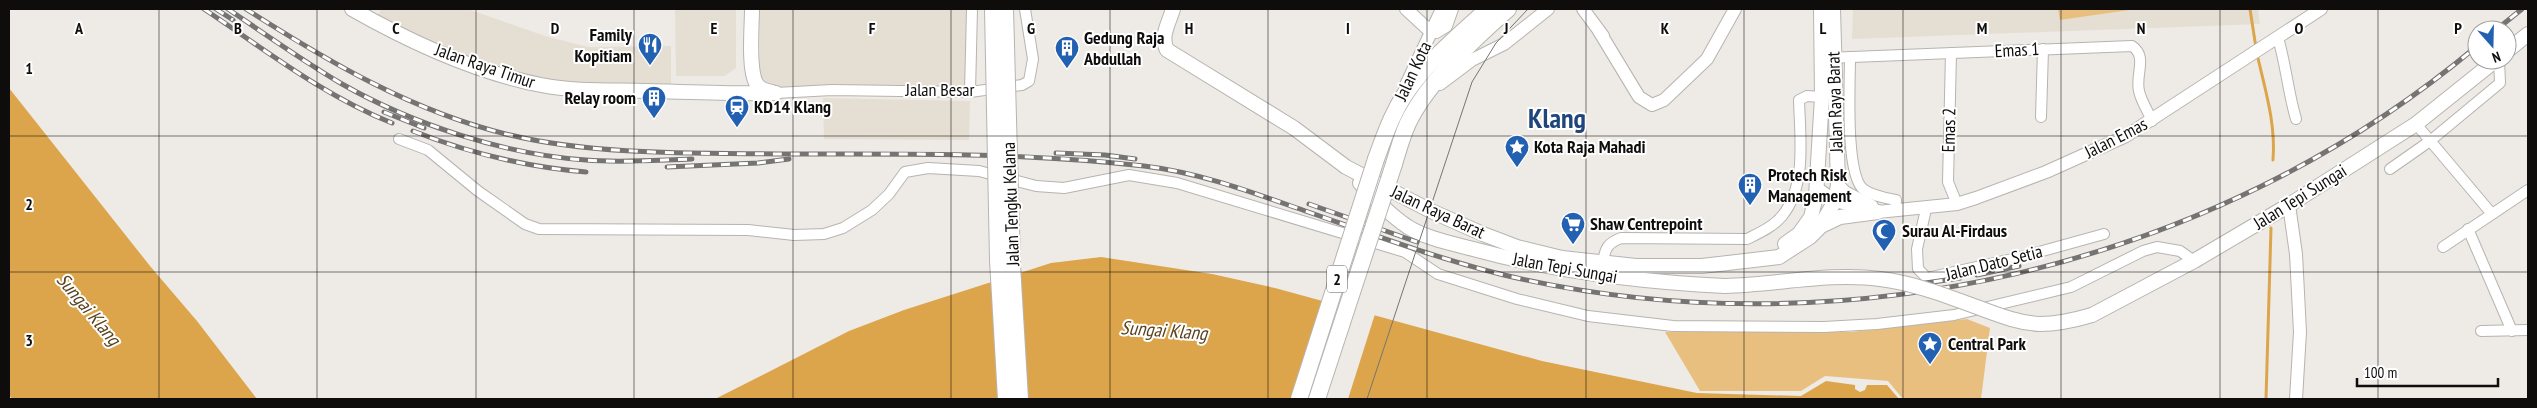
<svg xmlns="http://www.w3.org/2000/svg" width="2537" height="408" font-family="'PT Sans Narrow',sans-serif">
<rect width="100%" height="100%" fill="#eeebe7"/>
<g fill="#e5ded3">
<polygon points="381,9 468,9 545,36 588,47 671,46 671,86 564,83 505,71 391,25 377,17"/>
<polygon points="675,9 736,9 736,68 725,76 676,76"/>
<polygon points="759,9 974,9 976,87 764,87 760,82"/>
<polygon points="1853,9 2258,9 2260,24 1852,39"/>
<polygon points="823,98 970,101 969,140 824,139"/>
</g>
<g fill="#e9bf7f">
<polygon points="2058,9 2136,9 2060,20"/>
<polygon points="1967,319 1990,328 1981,399 1903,399 1888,381 1825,376 1801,391 1700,391 1665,332 1851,332"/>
</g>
<g fill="#dda54b">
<polygon points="9,88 150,266 197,321 257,399 12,399 9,395"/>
<polygon points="1101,257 1212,274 1275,288 1542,361 1697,393 1801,396 1826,381 1855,385 1855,389 1860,392 1865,390 1867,385 1887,385 1899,399 715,399 849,331 904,310 1051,263"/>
</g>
<polygon fill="#eeebe7" points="1323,299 1375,314 1348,399 1292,399"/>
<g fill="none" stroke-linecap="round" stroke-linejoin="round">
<g stroke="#dda54b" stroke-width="3">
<polyline points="2250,9 2256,48"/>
<path d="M2257 54C2265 89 2276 124 2273 160"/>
<polyline points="2266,399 2271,228"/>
</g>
<defs>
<g id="minor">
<path d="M2278 38C2286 65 2288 92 2296 119"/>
<polyline points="1951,53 1948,182 1957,204"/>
<path d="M1850 57C1850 83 1845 173 1863 189 1872 196 1885 198 1896 200L1895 211"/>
<path d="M1827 58 2132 46C2148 57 2135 74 2139 91 2141 101 2148 111 2152 121"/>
<polyline points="970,92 972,9"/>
<polyline points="776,93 832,90 970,92 1022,85 1029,81 1033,59 1025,9"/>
<polyline points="2041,117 2043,49"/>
<polyline points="2416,124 2492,214"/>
<polyline points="399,139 428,150 478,191 525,224 539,229 748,230 794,235 824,234 843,228 872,210 889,194 905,172 928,168 979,171 1036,186 1064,188 1129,175 1177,183 1405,252 1438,274 1517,299 1588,316 1673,326 1824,327 1877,324 1954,315 2071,287 2143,251 2157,247 2180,251 2194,261"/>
<polyline points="2390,169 2430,141 2500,83 2499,60"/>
<polyline points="1926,209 1917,249 1918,269 1927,278 2017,258 2104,234"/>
<polyline points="2468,229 2512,331"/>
<polyline points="2443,247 2528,190"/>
<path d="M1603 262C1605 248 1608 243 1621 238L1747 239C1759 233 1773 227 1782 216 1807 186 1800 137 1799 100L1807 96 1822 97"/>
<polyline points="2481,331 2528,330"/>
</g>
<g id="tertiary">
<polyline points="1406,9 1431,32 1436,32 1446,26 1452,9"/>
<polyline points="1583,9 1603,36"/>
<polyline points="1599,31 1639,97 1652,105 1664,100 1707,59 1735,9"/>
<polyline points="1440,84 1472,60 1504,44 1548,9"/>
<polyline points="1406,85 1442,9"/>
<polyline points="1838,185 1845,192 1872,206"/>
<polyline points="1817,188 1835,201 1878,212 1957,204 1976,198 2046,172 2126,136 2321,9"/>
<polyline points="2289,205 2296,254 2300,332 2296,399"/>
</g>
<g id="secondary">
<path d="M352 9C410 42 474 72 541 85 576 92 612 90 647 91 690 92 733 94 776 93"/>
<path d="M752 9C752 27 748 68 756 83 759 89 766 91 772 92"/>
<path d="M1173 9C1169 23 1160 36 1167 50L1294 128 1346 167 1431 211 1483 234 1517 247 1562 258 1636 266H1702L1779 257 1810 237 1819 228 1835 201 1838 185 1833 9"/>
<polyline points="2507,51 2528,34"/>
<path d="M1360 183C1375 199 1390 215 1408 227 1427 239 1455 244 1477 250 1558 272 1641 282 1725 286"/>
<polyline points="1819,227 1840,217 1878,212"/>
<polyline points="1785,244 1799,234 1811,217 1816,196 1822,97 1821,9"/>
<polyline points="2092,315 2194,261 2289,205 2416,124 2496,60"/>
</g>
<g id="trunk">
<path d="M1376 159C1382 143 1387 127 1395 112 1413 73 1457 37 1488 9"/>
<path d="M1394 164C1399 148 1403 131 1411 117 1432 78 1475 38 1508 9"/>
</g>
</defs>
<use href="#minor" stroke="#b7b4b0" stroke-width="12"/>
<use href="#tertiary" stroke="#b7b4b0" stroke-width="14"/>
<use href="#secondary" stroke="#b7b4b0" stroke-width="16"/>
<use href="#trunk" stroke="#b7b4b0" stroke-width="18"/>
<use href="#minor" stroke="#fff" stroke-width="10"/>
<use href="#tertiary" stroke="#fff" stroke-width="12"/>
<use href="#secondary" stroke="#fff" stroke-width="14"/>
<use href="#trunk" stroke="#fff" stroke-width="16"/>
<polyline stroke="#767472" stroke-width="1" points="1367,399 1472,82 1496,43 1528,9"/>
<defs>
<g id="rail">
<path d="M204 9C264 49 324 96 392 123"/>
<polyline points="216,9 233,20"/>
<path d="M228 9C265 34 303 61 342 84 412 124 506 155 586 160 621 163 657 160 692 159"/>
<path d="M246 9C329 62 413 112 510 135 593 155 694 153 779 154 900 154 1023 152 1144 166 1195 172 1243 189 1291 206 1361 230 1431 257 1504 275 1839 354 2213 268 2477 46"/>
<polyline points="2496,30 2522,9"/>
<polyline points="384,112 424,128"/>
<path d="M413 131C469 153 525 167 586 172"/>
<polyline points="1056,153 1105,155 1135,159"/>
<polyline points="667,167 758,163 789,159"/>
<polyline points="1309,204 1417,242"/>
<polyline points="1977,275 2019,266"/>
<polyline points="1898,287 1960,278"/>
</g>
</defs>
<use href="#rail" stroke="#767472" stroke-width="5"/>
<use href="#rail" stroke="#fff" stroke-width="3" stroke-dasharray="9" stroke-linecap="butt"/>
<defs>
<path id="secondary-bridge" d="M1725 286C1776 285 1829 272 1880 279 1913 283 1944 295 1974 306 1996 314 2017 323 2040 324 2058 324 2075 320 2092 315"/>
<g id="trunk-bridge">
<polyline points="993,9 998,260 1006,399"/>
<polyline points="1005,9 1012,265 1020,399"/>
<polyline points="1299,399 1376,159"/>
<polyline points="1317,399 1394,164"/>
</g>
</defs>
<use href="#secondary-bridge" stroke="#b7b4b0" stroke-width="16" stroke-linecap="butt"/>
<use href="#trunk-bridge" stroke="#b7b4b0" stroke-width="18" stroke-linecap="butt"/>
<use href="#secondary-bridge" stroke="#fff" stroke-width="14"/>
<use href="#trunk-bridge" stroke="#fff" stroke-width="16"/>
</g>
<path fill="none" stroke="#0e0d0c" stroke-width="1" stroke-opacity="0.55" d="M159 9V399M317 9V399M476 9V399M634 9V399M793 9V399M951 9V399M1110 9V399M1268 9V399M1427 9V399M1586 9V399M1744 9V399M1903 9V399M2061 9V399M2220 9V399M2378 9V399M9 136H2528M9 272H2528"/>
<defs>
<symbol id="restaurant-pin" viewBox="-11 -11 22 30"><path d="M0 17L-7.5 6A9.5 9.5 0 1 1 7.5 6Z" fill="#2260b1" stroke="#fff"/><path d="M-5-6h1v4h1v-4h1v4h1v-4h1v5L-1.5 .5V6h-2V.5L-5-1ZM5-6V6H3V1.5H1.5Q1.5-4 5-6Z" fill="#fff"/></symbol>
<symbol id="building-pin" viewBox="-11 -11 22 30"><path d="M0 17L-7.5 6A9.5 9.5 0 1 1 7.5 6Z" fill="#2260b1" stroke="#fff"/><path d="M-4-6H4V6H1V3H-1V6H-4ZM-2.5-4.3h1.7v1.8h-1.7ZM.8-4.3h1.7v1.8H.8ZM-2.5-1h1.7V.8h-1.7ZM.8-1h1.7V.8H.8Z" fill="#fff"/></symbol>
<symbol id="station-pin" viewBox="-11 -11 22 30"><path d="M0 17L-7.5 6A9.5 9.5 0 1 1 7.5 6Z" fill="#2260b1" stroke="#fff"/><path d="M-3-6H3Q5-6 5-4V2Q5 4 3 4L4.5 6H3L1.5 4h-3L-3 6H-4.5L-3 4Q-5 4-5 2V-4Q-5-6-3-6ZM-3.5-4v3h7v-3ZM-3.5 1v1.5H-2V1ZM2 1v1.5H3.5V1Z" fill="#fff"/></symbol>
<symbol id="sight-pin" viewBox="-11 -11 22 30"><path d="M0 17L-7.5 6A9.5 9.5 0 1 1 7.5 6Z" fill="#2260b1" stroke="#fff"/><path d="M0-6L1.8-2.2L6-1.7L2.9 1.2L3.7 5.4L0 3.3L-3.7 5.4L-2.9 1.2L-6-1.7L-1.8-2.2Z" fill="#fff"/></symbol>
<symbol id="supermarket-pin" viewBox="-11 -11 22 30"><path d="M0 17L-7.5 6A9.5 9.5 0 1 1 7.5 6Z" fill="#2260b1" stroke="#fff"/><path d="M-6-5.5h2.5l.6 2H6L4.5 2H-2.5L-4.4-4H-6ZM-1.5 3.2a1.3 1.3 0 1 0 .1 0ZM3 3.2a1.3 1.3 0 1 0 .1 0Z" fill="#fff"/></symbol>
<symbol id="mosque-pin" viewBox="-11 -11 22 30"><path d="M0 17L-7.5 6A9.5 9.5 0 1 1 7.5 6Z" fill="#2260b1" stroke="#fff"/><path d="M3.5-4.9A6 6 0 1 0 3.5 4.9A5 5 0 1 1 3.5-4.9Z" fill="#fff"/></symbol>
</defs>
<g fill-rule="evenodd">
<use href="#restaurant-pin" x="636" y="31" width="28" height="38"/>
<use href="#building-pin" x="1053" y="34" width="28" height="38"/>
<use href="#building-pin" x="640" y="84" width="28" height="38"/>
<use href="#station-pin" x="723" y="93" width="28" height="38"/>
<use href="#sight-pin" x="1503" y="133" width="28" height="38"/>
<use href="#building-pin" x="1736" y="171" width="28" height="38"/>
<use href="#supermarket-pin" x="1559" y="210" width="28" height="38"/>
<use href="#mosque-pin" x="1870" y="217" width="28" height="38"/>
<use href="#sight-pin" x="1916" y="330" width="28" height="38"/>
</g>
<g text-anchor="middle" stroke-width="4" stroke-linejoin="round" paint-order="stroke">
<rect fill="#fff" stroke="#565655" stroke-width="1" x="1327" y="265.5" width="20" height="27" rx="4"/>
<g font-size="16" font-weight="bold" fill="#0e0d0c">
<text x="1337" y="285">2</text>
</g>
<g font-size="18" font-weight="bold" fill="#0e0d0c" stroke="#fff" text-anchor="start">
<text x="632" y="41" text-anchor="end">Family<tspan x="632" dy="21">Kopitiam</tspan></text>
<text x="1084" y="44">Gedung Raja<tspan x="1084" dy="21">Abdullah</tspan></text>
<text x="636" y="104" text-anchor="end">Relay room</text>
<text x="754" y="113">KD14 Klang</text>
<text x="1534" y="153">Kota Raja Mahadi</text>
<text x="1768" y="181">Protech Risk<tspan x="1768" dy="21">Management</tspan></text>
<text x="1590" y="230">Shaw Centrepoint</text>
<text x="1902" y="237">Surau Al-Firdaus</text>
<text x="1948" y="350">Central Park</text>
</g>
<g font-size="18" fill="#0e0d0c" stroke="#fff">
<text transform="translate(2017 50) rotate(-3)" y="6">Emas 1</text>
<text transform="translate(485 66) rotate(19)" y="6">Jalan Raya Timur</text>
<text transform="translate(1413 71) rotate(-65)" y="6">Jalan Kota</text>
<text x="940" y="96">Jalan Besar</text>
<text transform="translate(1835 102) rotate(-92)" y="6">Jalan Raya Barat</text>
<text transform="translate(1949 130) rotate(-89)" y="6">Emas 2</text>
<text transform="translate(2116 138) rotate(-27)" y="6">Jalan Emas</text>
<text transform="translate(2300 197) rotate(-32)" y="6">Jalan Tepi Sungai</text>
<text transform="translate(1011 204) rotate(-92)" y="6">Jalan Tengku Kelana</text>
<text transform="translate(1438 212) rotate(25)" y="6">Jalan Raya Barat</text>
<text transform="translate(1994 263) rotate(-14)" y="6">Jalan Dato Setia</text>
<text transform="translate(1565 268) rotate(10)" y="6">Jalan Tepi Sungai</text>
</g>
<g font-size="19" font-style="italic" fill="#59421d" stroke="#fff">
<text transform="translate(89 309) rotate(50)" y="7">Sungai Klang</text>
<text transform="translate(1164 330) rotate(4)" y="7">Sungai Klang</text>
</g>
<g font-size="28" font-weight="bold" fill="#1f467b" stroke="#fff">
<text x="1557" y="128">Klang</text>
</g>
</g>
<g font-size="16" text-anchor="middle" font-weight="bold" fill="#0e0d0c" stroke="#fff" stroke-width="4" stroke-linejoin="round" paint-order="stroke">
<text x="79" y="34">A</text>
<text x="238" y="34">B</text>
<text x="396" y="34">C</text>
<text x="555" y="34">D</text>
<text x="714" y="34">E</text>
<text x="872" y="34">F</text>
<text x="1031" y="34">G</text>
<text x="1189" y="34">H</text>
<text x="1348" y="34">I</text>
<text x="1506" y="34">J</text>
<text x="1665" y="34">K</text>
<text x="1823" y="34">L</text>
<text x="1982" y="34">M</text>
<text x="2141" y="34">N</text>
<text x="2299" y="34">O</text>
<text x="2458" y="34">P</text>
<text x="29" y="74">1</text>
<text x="29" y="210">2</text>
<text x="29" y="346">3</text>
</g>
<rect width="2537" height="408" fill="none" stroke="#0e0d0c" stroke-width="20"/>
<g transform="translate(2492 45) rotate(160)"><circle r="24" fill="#ffffff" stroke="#9f9e9e"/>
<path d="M0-4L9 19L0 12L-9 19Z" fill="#2260b1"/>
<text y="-8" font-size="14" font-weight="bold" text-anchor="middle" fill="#0e0d0c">N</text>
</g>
<path d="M2357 378v8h141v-8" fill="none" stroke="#0e0d0c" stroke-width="2.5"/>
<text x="2364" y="378" font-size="15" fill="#0e0d0c" stroke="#ffffff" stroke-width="4" paint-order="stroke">100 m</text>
</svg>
